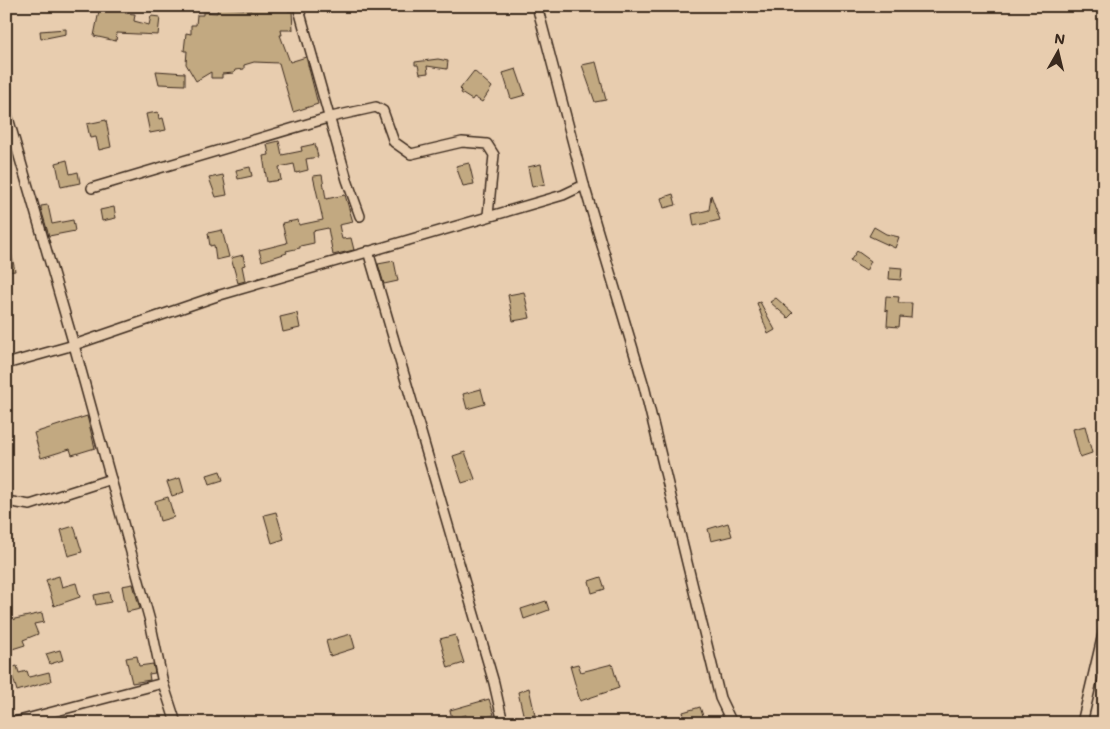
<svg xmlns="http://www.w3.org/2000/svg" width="1110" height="729" font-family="Mali,sans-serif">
<rect width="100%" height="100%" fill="#e8cdaf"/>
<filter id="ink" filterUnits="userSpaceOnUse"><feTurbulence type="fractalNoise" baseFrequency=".02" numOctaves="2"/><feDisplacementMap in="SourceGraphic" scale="10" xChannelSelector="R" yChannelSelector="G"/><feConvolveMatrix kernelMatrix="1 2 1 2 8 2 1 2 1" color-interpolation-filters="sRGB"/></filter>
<g filter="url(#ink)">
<g fill="#c2a981" stroke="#3b2a1e">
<polygon points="100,6 127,8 125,13 135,14 134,21 149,25 151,16 160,17 158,35 117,33 116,41 94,36"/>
<polygon points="251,6 288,7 288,11 292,11 293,30 281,30 282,35 280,35 290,62 306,57 318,104 293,112 279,63 254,62 244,65 244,69 235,70 234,73 222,74 222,78 211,78 211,72 196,81 186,64 187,51 184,51 186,33 191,34 191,25 196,25 197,15 203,15 203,12 217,13 218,7 251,10"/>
<polygon points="66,29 66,34 41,39 40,31"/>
<polygon points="438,59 448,61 447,69 427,66 428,73 420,74 418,65 415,65 415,62"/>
<polygon points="596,62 606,100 595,102 582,65"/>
<polygon points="516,69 525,95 511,99 503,73"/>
<polygon points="156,71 185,73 185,85 159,84"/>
<polygon points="474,71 492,87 482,102 474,97 472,100 461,93 462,91 460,89"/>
<polygon points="158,112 159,119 163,118 166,130 150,133 146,114"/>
<polygon points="106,120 111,147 99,150 96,137 90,138 87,124"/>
<polygon points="279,141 282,155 302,151 301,147 315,144 318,157 306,159 308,170 296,173 294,164 279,167 281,180 267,182 263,156 269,155 267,144"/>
<polygon points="67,160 70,174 78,172 80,183 61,187 56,163"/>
<polygon points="469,163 474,184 463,186 456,166"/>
<polygon points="541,164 545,184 532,187 528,167"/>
<polygon points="250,167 252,176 238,179 236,170"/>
<polygon points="223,175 227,195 216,197 209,178"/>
<polygon points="322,175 326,199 345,195 353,222 339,225 342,239 351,238 354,250 333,255 328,228 313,231 314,243 300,246 300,248 286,251 287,253 262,261 259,250 287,243 282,223 298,220 299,225 323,220 313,176"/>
<polygon points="673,194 676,205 664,208 661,198"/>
<polygon points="711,195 720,220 694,226 692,214 709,210"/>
<polygon points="48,205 52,224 73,220 75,231 49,236 41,209 41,206"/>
<polygon points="114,207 116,218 102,221 100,210"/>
<polygon points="874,227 886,234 899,237 895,248 869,236"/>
<polygon points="222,230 229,257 216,260 214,245 210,246 208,233"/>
<polygon points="6,247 10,247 15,271 6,272"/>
<polygon points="857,251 871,261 866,271 850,261"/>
<polygon points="243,255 245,265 242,266 245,281 238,283 231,258"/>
<polygon points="394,261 398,281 384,284 378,264"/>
<polygon points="890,267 902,268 901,280 889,279"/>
<polygon points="524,292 530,318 513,321 508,295"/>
<polygon points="886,296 899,297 898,303 912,303 911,318 900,317 899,327 887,326 888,311 885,310"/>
<polygon points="776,298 793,313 788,318 770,302"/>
<polygon points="760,302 775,330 768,334 757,303"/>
<polygon points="297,313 300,328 283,332 280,317"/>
<polygon points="481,389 485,404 467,409 463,394"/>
<polygon points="87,416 95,448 72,455 70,449 41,458 34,433"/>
<polygon points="1085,426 1092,453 1080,457 1073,429"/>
<polygon points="465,452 475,479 462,483 453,456"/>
<polygon points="220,471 223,480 210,484 207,475"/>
<polygon points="180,478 184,492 172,496 167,482"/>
<polygon points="168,497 174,517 160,521 155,501"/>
<polygon points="276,512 284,539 272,543 264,515"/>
<polygon points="728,523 732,536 711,541 708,529"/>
<polygon points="74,526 82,552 68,556 61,530"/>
<polygon points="59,576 62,587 76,583 80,597 54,606 46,580"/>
<polygon points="601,577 605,589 592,593 589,581"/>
<polygon points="133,584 140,609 127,612 122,586"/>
<polygon points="109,592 111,602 96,605 94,595"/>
<polygon points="546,601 549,610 524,619 521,609"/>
<polygon points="42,613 44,622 34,624 38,634 23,640 25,645 6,651 6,621"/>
<polygon points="351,634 355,648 330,656 326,641"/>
<polygon points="455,635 464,663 448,668 440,639"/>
<polygon points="60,650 63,660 50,664 46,654"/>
<polygon points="137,656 139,666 153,664 155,673 149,674 150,680 132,683 126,658"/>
<polygon points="578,664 581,672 612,664 619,688 580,701 570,666"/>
<polygon points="17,666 19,673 27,671 29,677 49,672 51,681 17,691 10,668"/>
<polygon points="529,688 535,715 524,718 518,692"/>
<polygon points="489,699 494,715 468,722 466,715 452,719 450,710"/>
<polygon points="700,707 704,719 686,723 683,712"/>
</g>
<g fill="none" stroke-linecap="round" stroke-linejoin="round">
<defs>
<g id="minor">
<polyline points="298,6 347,180 360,216"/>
<polyline points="537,6 584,185 644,386 720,698 732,723"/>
<polyline points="6,111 74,345 150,621 163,683 176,723"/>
<polyline points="92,188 331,117 376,107 383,111 394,142 411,154 462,142 487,144 494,155 488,215"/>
<polyline points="368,251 494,683 503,723"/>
<polyline points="6,364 74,345 220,295 563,195 584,185"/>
<polyline points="6,501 30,505 111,479"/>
<polyline points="11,723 163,683"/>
<polyline points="1082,723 1104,630"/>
</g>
</defs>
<use href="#minor" stroke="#3b2a1e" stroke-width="12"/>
<use href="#minor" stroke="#e8cdaf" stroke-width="9"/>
</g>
</g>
<rect width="1110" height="729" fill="none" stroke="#e8cdaf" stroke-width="25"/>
<rect x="12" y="12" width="1085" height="704" fill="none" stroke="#3b2a1e" stroke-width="2" filter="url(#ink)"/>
<g transform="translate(1058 52) rotate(8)" stroke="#e8cdaf" stroke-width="4" paint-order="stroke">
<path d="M0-4L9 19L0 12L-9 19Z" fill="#3b2a1e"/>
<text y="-8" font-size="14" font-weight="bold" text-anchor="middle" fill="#3b2a1e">N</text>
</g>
</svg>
